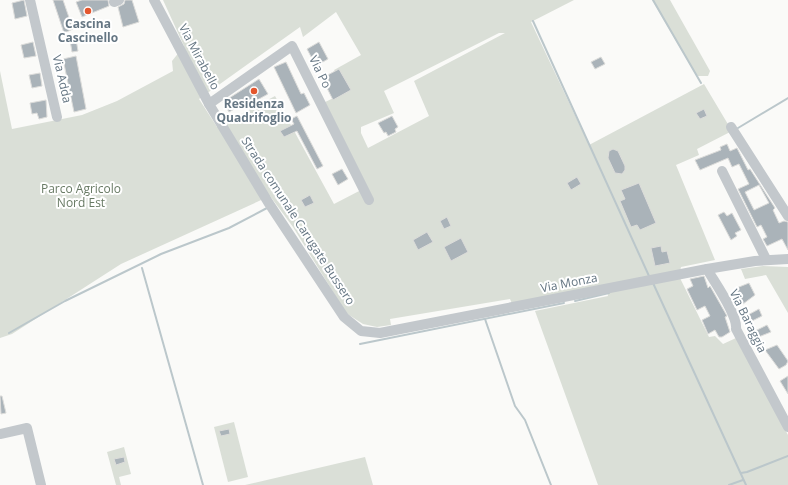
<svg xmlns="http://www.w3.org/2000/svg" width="788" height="485" font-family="'Open Sans',sans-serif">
<rect width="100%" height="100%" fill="#fafaf8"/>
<g fill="#dadfd7" fill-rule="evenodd">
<path d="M163 0H574L531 22 589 145 704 84 732 131 697 149 699 155 676 165 715 260 681 267 679 276 709 337 715 336 723 344 736 338 788 435V485H598L535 311 608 296 607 291 513 306 510 299 390 319 391 325 377 327 363 324 346 313 293 227 270 196 121 264 12 334 0 338V71L12 129 82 115 117 101 173 71 172 61 184 46ZM336 12 361 55 334 70 346 92 321 104 363 189 334 204 275 96 217 127 199 99 300 27 303 37ZM499 33H505L414 81 429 116 368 148 361 133V127L394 113 384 91Z"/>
<polygon points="652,0 670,0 710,71 708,76 698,76 693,70"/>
<polygon points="763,266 788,267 788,313 766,275 745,279 741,269"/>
<polygon points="234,422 248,477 228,482 214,427"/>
<polygon points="124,447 131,474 119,477 121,485 116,485 107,452"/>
<polygon points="365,457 373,485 245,485"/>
</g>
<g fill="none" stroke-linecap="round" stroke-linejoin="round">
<g stroke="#bbc7cb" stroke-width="2">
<polyline points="653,0 701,83"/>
<polyline points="533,21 649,276"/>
<polyline points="738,128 788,98"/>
<polyline points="142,268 203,485"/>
<polyline points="653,283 746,485"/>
<polyline points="575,301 609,293"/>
<polyline points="485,319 515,406 525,420 551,485"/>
<polyline points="9,333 65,301 161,254 229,228 267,208"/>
<polyline points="360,344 564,303"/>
<polyline points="741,473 747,472 788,456"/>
<polyline points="729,485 743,480"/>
</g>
</g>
<g fill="#aab3b9" stroke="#dcdcda" fill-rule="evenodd">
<polygon points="24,0 27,16 15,19 12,3"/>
<polygon points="53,0 63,0 73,29 64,33"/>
<polygon points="82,0 108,0 109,6 82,17 76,2"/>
<polygon points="125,0 132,0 139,22 123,27 118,7 124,4"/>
<polygon points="76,39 78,51 72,52 70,40"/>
<polygon points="33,42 36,56 24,58 21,45"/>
<polygon points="319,42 328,59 316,66 307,49"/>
<polygon points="76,56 86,109 74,112 63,59"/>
<polygon points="601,57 605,64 595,69 591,62"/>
<polygon points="286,62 301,94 304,93 310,105 296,113 274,67"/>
<polygon points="339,69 351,90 333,100 322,78"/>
<polygon points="40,73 42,86 32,88 29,75"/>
<polygon points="259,79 268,94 250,104 248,101 229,112 223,102"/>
<polygon points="46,100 47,117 39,119 37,113 32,114 30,103"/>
<polygon points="704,109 707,116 700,119 696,113"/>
<polygon points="297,116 323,166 317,169 297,131 284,137 280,131 294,124 291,119"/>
<polygon points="392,116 398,127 395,129 396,132 388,136 386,132 384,133 378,123"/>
<path d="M727 144 730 151 737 148 748 170 750 169 775 208 773 210 779 223 784 221 788 222V250L782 239 767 246 763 239 767 237 761 225 757 227 738 189 749 184 739 164 732 167 728 158 700 170 695 160 721 150 720 147ZM759 185 769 203 754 210 745 192Z"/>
<polygon points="613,149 618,151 625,166 625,170 622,174 615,173 608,158 609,151"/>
<polygon points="342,169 348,179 338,185 332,174"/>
<polygon points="577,177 581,184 571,190 567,183"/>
<polygon points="639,183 656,223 640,230 637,225 631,227 620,201 625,199 621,190"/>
<polygon points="310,195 314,203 305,207 301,200"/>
<polygon points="724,212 727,216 732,213 741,230 735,233 737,236 731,240 718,215"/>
<polygon points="447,217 451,226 444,229 440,221"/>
<polygon points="427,232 433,242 418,250 413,240"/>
<polygon points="461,238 468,252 451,261 444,247"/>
<polygon points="661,246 662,252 667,251 670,263 655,266 651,248"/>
<polygon points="704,276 708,288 710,286 727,316 725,317 730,332 722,337 719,337 715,330 708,334 702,320 710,316 705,306 697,310 687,289 693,286 690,279"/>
<polygon points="749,283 755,295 743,304 734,289"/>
<polygon points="759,309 762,316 750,322 746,316"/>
<polygon points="767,325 771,332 756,338 753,332"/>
<polygon points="777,345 788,361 786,365 779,369 765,350"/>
<polygon points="788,376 788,394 780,381"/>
<polygon points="0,396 2,396 6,413 1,414"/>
<polygon points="229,429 230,434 221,436 219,431"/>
<polygon points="124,457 125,462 116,465 114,459"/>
</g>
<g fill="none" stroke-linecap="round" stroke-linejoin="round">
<g stroke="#c3c8cc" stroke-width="10">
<polyline points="30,0 57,117"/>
<polyline points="154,0 209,104 268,202 344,317 361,331 380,333 707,269 755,261 788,259"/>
<polyline points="114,2 119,0"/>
<polyline points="209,104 292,46 369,200"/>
<polyline points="731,127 788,216"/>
<polyline points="722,171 766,259"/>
<path d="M707 269C715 283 738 315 736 329L788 427"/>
<polyline points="0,434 27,428 41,485"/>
</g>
</g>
<g fill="#e4572e" stroke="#fff" stroke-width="1.5">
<circle cx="88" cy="11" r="4"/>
<circle cx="254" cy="91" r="4"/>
</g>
<g text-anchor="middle" stroke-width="4" stroke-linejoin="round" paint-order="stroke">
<g font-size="12" font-weight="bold" fill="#657683" stroke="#fff">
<text x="88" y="28">Cascina<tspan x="88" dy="14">Cascinello</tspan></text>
<text x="254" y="108">Residenza<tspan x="254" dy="14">Quadrifoglio</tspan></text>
</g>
<g font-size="12" fill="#657683" stroke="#fff">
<text transform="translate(199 57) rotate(62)" y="4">Via Mirabello</text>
<text transform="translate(320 72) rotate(64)" y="4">Via Po</text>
<text transform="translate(62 79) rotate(77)" y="4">Via Adda</text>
<text transform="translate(298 221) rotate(57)" y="4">Strada comunale Carugate Bussero</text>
<text transform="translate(569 283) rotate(-11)" y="4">Via Monza</text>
<text transform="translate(748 321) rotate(64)" y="4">Via Baraggia</text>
</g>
<g font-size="12" fill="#687a64" stroke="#fff">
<text x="81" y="193">Parco Agricolo<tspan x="81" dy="14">Nord Est</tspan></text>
</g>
</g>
</svg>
